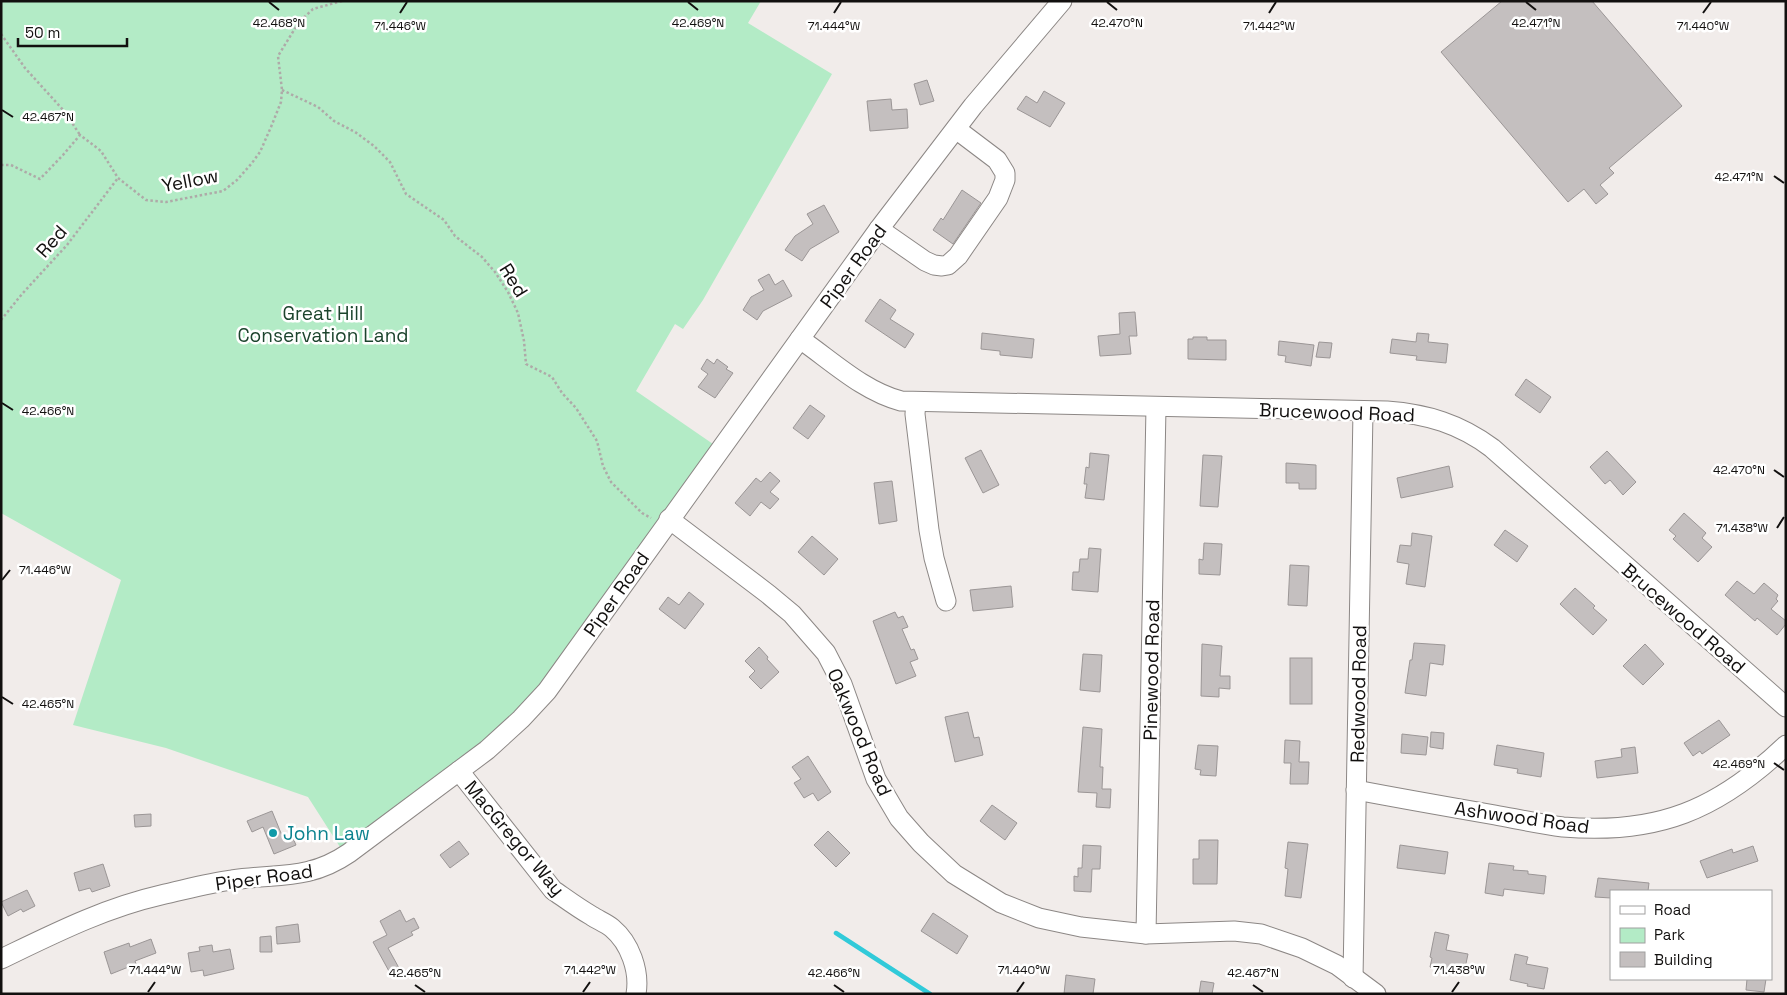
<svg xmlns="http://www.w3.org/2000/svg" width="1787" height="995" font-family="'Space Grotesk',sans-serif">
<rect width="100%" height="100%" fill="#f1ecea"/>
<polygon fill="#b3ebc6" points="1,1 761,1 748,23 832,74 703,300 683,329 675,324 636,391 713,444 530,699 484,745 340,847 308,797 166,748 73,725 121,580 1,513"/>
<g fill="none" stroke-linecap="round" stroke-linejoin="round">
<polyline stroke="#31cad9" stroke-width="4.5" points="836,933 930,994"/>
</g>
<g fill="#c4bfbf" stroke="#9b9696">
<polygon points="1502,1 1592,1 1682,106 1609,168 1614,173 1600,185 1608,194 1596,204 1584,189 1568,202 1441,52"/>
<polygon points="927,80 934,101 920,105 914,84"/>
<polygon points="1044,91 1065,103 1050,127 1017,109 1026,96 1037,103"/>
<polygon points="891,99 892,110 907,109 908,128 870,131 867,101"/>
<polygon points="962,190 981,203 953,244 933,230 941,218 943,220"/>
<polygon points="824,205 839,232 810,249 802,261 785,250 795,236 813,224 807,214"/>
<polygon points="769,274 775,285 783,280 792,296 763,311 757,320 743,310 751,297 764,290 758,280"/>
<polygon points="880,299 896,310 890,319 914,334 905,348 865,321"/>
<polygon points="1135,312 1137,336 1129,336 1131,354 1100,356 1098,336 1120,334 1119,313"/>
<polygon points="982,333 1034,339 1032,358 1000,355 1000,351 981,349"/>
<polygon points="1417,333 1429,334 1428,342 1448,344 1446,363 1416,360 1417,356 1390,353 1392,339 1416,342"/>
<polygon points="1193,337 1207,337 1207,340 1226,340 1226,360 1188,359 1188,339 1193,339"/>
<polygon points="1279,341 1314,345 1311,366 1285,362 1286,356 1278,355"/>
<polygon points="1319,342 1332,343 1330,358 1316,357"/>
<polygon points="707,359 714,364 717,359 728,367 726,369 733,373 715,398 698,387 708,374 701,369"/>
<polygon points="1526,379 1551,397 1540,413 1515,395"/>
<polygon points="810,405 825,416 808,439 793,428"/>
<polygon points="981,450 999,485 983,493 965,458"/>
<polygon points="1607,451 1636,482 1623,495 1610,480 1605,484 1590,467"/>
<polygon points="1090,453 1109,455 1104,500 1085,498 1087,484 1084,484 1086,467 1089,468"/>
<polygon points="1203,455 1222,456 1218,507 1200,506"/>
<polygon points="1286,463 1316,465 1316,489 1299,489 1299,483 1286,483"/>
<polygon points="1449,466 1453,487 1401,498 1397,478"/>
<polygon points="770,472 780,481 770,492 779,499 770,509 761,502 750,516 735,503 756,478 761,482"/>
<polygon points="892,481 897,521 879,524 874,483"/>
<polygon points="1684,513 1706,533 1702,538 1712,547 1698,562 1673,539 1676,536 1669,530"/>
<polygon points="1505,530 1528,546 1517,562 1494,545"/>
<polygon points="1412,533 1432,536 1425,587 1406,584 1409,564 1397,562 1400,545 1411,546"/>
<polygon points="812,536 838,559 824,575 798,552"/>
<polygon points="1204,543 1222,544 1220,575 1199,574 1199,559 1203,560"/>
<polygon points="1089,548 1101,549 1098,592 1072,590 1073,572 1079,572 1080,559 1088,559"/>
<polygon points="1290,565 1309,566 1307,606 1288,605"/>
<polygon points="1737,581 1754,594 1764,583 1778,595 1776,599 1778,601 1771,609 1786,621 1786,624 1777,635 1757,618 1755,621 1725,595"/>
<polygon points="1011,586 1013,607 973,611 970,590"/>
<polygon points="1575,588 1595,606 1593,608 1607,620 1593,635 1560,604"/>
<polygon points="689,592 704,604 685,629 659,609 668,597 679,605"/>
<polygon points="895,612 898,618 903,616 908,627 902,629 911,650 914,649 918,659 910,662 916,676 896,684 873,621"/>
<polygon points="1414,643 1445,645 1443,665 1430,663 1426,696 1405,693 1410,660 1412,660"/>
<polygon points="1202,644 1222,646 1220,676 1230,676 1230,689 1219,688 1219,697 1201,696"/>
<polygon points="1645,644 1664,664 1643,685 1623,666"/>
<polygon points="759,647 768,657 767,659 779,672 761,689 749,677 755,671 745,661"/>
<polygon points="1083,654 1102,655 1100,692 1080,690"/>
<rect x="1290" y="658" width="22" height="46"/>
<polygon points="968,712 974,738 979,737 983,755 955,762 945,717"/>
<polygon points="1719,720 1730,735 1702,754 1700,751 1693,756 1684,743"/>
<polygon points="1083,727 1102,729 1100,767 1103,767 1102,789 1111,789 1110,808 1096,807 1097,793 1078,792"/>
<polygon points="1431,732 1444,733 1443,749 1430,747"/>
<polygon points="1402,734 1428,737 1426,755 1401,753"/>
<polygon points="1285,740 1300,741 1299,762 1309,762 1308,784 1290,784 1291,763 1284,763"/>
<polygon points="1198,745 1218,746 1216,776 1200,775 1201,770 1195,769"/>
<polygon points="1497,745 1544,753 1541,777 1517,773 1518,769 1494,765"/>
<polygon points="1635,747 1638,773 1597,778 1595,761 1622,757 1621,749"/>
<polygon points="808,756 831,792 818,801 813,793 804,798 794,783 801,779 792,767"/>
<polygon points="992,805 1017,823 1005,840 980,821"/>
<polygon points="272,811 283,838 291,834 296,845 274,854 263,827 252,832 247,821"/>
<polygon points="151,814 151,826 135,827 134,815"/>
<polygon points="828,831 850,853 836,867 814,845"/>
<polygon points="1199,840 1218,840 1217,884 1193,884 1193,859 1199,859"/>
<polygon points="459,841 469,854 450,868 440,855"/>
<polygon points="1288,842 1308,844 1301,898 1285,896 1288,869 1285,868"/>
<polygon points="1083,845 1101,846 1100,869 1092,869 1091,892 1074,891 1074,876 1078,877 1078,868 1082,868"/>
<polygon points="1400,845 1448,852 1445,874 1397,868"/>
<polygon points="1753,846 1758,861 1707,878 1700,861 1732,849 1733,853"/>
<polygon points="1489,863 1514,866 1513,870 1528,871 1528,874 1546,876 1544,894 1504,889 1503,896 1485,893"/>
<polygon points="103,864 110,886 92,892 90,888 79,891 74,873"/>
<polygon points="1598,878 1649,883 1648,891 1611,891 1611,898 1595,897"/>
<polygon points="27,890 35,906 23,912 21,909 8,916 1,902"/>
<polygon points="400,910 406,922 414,918 419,928 411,932 413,935 388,948 399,968 390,973 373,942 387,935 380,921"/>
<polygon points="933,913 968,936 957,954 921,931"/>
<polygon points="298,924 300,942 277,944 276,927"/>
<polygon points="1435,932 1449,935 1446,950 1468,954 1464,973 1430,967 1432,958 1430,957"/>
<polygon points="271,936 272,952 260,952 260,937"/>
<polygon points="151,939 156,953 135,961 136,964 111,974 104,952 129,943 130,947"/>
<polygon points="212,945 213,952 230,949 234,969 204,976 203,970 191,972 188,953 200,951 199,947"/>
<polygon points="1515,954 1528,957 1526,964 1548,968 1544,989 1527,986 1528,984 1510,980"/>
<polygon points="1066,975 1095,979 1093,994 1064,994"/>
<polygon points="1747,979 1766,979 1764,992 1746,990"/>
<polygon points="1201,981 1214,983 1212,994 1199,994"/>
</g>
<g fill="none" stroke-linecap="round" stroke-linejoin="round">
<defs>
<g id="minor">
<polyline points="879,229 925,261 934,265 942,266 948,265 958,256 998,198 1005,180 1005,173 997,160 956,129"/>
<path d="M800 339C832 361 863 391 901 401L1387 411C1427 414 1460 424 1492 448L1786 707"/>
<polyline points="916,402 915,414 929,530 934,558 946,601"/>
<polyline points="669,519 768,594 792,614 826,653 842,684 876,779 899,818 921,843 954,874 1001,903 1039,918 1081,927 1146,934 1234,931 1261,934 1302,948 1337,965 1376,994"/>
<path d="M459 771 553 890C566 899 578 908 592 916 598 920 606 923 612 928 630 943 640 971 636 994"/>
<path d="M1356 790C1403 799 1449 807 1495 815 1517 819 1540 824 1563 827 1657 835 1718 810 1786 745"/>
<polyline points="1146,934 1156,407"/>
<path d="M1 959C53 934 104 908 161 895 184 890 208 883 232 880 277 873 308 881 349 853L487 750 521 719 547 691 879 229 973 106 1062 1"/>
<polyline points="1353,978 1363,411"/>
</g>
</defs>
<use href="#minor" stroke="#8c8785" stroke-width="21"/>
<g stroke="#aeaaa8" stroke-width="2.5" stroke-dasharray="2.5 2.5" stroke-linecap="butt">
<polyline points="1,34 25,68 65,112 80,135"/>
<polyline points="282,90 318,107 334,121 355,132 374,146 390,162 406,194 444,220 455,236 482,257 495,272 508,292 518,313 524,341 526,364 552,377 562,393 576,408 597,441 603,466 611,482 642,513 651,518"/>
<polyline points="1,165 11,165 40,179 63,155 80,135 101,151 118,178 146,200 166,202 223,191 237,180 252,163 260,152 271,127 281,102 282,90 278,56 299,22 313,9 342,1"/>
<polyline points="1,320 22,294 67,245 118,178"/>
</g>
<use href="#minor" stroke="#fff" stroke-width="19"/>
</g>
<path fill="none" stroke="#12100f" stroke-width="2" d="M269 2 279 10M688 2 698 10M1107 2 1117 10M1526 2 1536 10M400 13 407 2M834 13 841 2M1269 13 1276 2M1703 13 1711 2M2 110 13 117M1774 176 1784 183M2 403 13 410M1774 470 1784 477M1777 528 1784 517M2 580 10 570M2 697 13 704M1774 763 1784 770M415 985 425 992M834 985 844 992M1253 985 1263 992M148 992 155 982M583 992 590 982M1017 992 1024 982M1452 992 1459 982"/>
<circle fill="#0f9aa8" stroke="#fff" stroke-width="2" cx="273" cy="833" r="5"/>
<g text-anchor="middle" stroke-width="5" stroke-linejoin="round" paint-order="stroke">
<g font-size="19" fill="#12100f" stroke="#fff">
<text transform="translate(190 180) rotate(-11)" y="7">Yellow</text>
<text transform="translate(51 241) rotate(-49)" y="7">Red</text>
<text transform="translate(853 266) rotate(-54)" y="7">Piper Road</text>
<text transform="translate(514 280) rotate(58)" y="7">Red</text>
<text transform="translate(1337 412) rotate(2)" y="7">Brucewood Road</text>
<text transform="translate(616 594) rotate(-55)" y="7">Piper Road</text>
<text transform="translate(1684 618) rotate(41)" y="7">Brucewood Road</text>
<text transform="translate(1151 670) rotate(-89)" y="7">Pinewood Road</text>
<text transform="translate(1358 694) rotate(-89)" y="7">Redwood Road</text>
<text transform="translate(860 732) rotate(67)" y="7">Oakwood Road</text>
<text transform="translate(1522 817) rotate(8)" y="7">Ashwood Road</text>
<text transform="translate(515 838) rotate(50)" y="7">MacGregor Way</text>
<text transform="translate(264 877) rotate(-8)" y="7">Piper Road</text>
</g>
<g font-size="19" fill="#1c442d" stroke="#fff">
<text x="323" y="320">Great Hill<tspan x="323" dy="22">Conservation Land</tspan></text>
</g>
<g font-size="19" fill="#0d838f" stroke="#fff" text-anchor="start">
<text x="283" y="840">John Law</text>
</g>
</g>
<g font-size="12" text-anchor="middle" fill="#12100f" stroke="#fff" stroke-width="5" stroke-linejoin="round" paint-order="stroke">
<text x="1536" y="27">42.471°N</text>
<text x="279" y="27">42.468°N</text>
<text x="698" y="27">42.469°N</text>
<text x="1117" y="27">42.470°N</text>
<text x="400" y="30">71.446°W</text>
<text x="834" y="30">71.444°W</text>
<text x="1269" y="30">71.442°W</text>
<text x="1703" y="30">71.440°W</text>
<text x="48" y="121">42.467°N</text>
<text x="1739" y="181">42.471°N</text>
<text x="48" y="415">42.466°N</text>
<text x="1739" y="474">42.470°N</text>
<text x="1742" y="532">71.438°W</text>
<text x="45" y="574">71.446°W</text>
<text x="48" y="708">42.465°N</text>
<text x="1739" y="768">42.469°N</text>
<text x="155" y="974">71.444°W</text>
<text x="590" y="974">71.442°W</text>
<text x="1024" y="974">71.440°W</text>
<text x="1459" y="974">71.438°W</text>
<text x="415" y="977">42.465°N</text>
<text x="834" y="977">42.466°N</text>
<text x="1253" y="977">42.467°N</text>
</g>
<rect width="1787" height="995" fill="none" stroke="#12100f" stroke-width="5"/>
<rect x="1610" y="890" width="162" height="90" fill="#ffffff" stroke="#a09f9f"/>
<rect x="1620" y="906" width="25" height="8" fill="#ffffff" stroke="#a09f9f"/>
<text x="1654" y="915" font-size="15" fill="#12100f">Road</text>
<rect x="1620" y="928" width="25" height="15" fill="#b3ebc6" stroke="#a09f9f"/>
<text x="1654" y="940" font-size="15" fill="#12100f">Park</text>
<rect x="1620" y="952" width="25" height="15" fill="#c4bfbf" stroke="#a09f9f"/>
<text x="1654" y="965" font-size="15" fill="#12100f">Building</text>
<path d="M18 38v8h109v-8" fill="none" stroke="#12100f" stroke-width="2.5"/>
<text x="25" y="38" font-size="15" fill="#12100f" stroke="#ffffff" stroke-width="4" paint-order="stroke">50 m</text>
</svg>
